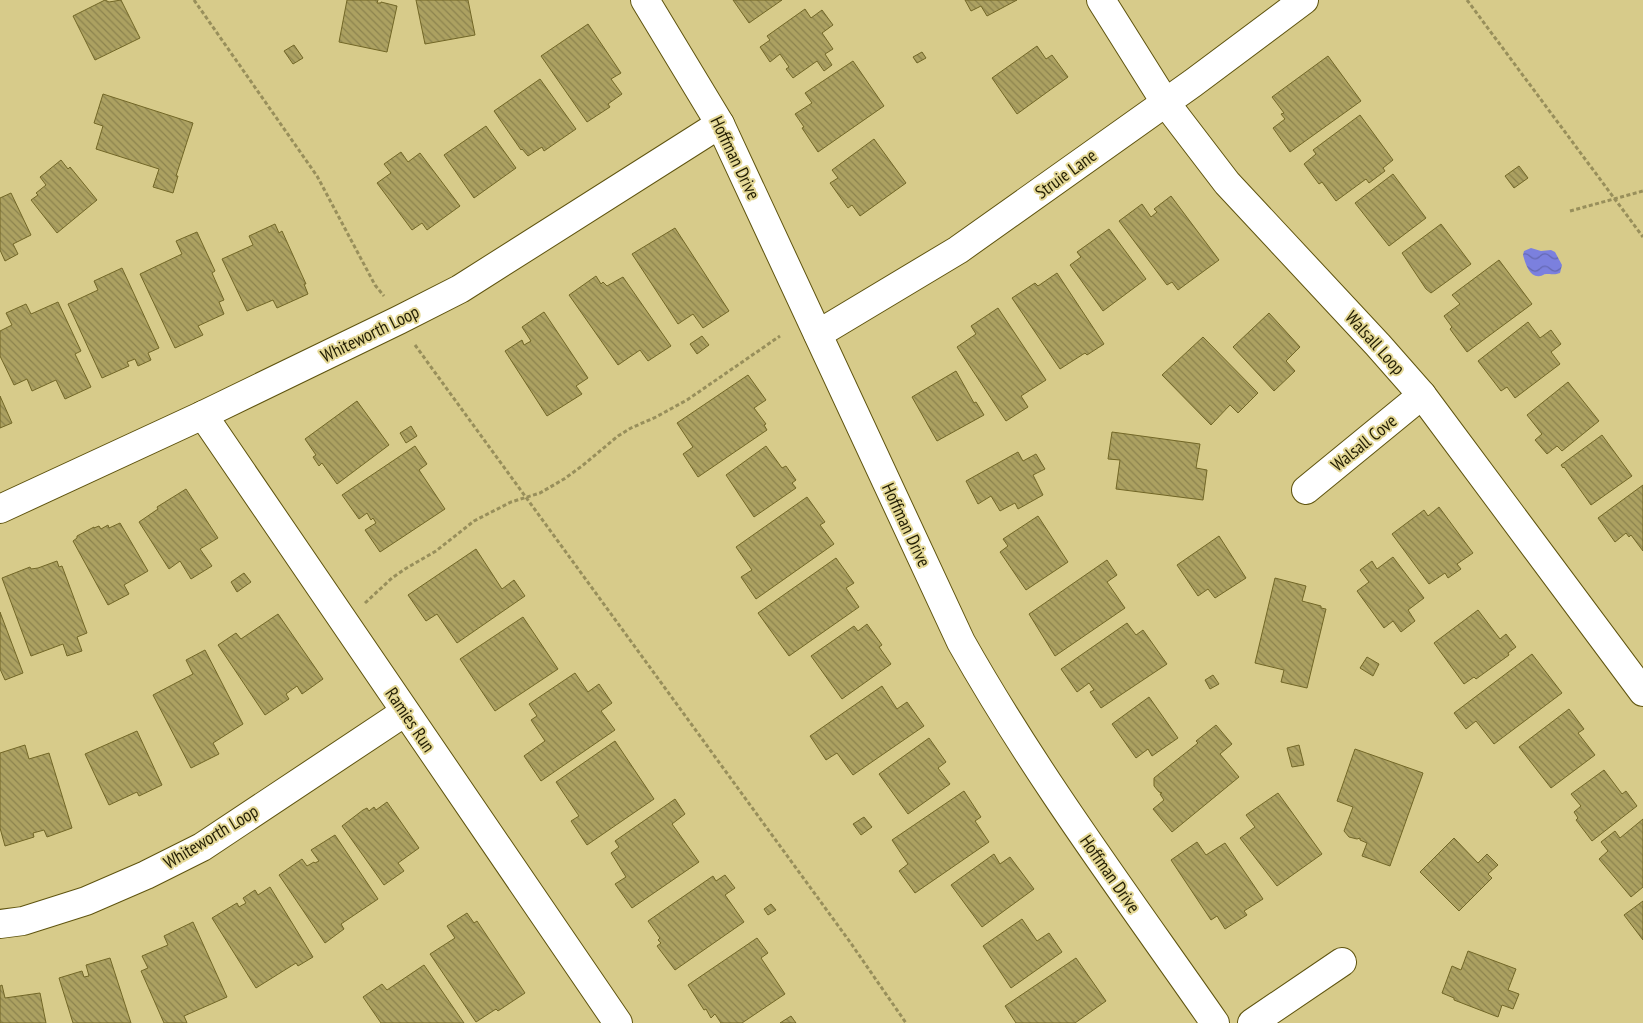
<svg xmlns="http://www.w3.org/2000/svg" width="1643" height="1023" font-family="'PT Sans Narrow',sans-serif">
<defs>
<pattern id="water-waves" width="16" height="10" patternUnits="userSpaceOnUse" patternTransform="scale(1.25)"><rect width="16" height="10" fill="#7b80de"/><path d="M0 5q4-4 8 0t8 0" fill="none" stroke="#6468b2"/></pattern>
<pattern id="building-back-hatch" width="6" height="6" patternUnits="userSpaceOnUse" patternTransform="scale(1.25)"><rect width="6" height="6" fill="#aca161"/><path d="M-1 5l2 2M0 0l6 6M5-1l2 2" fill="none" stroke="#8c834e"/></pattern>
</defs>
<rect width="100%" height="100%" fill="#d7cb8a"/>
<path fill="url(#water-waves)" d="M1531 248 1541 251 1551 250 1555 252 1562 265 1560 273C1555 275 1553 274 1548 274 1542 274 1545 275 1540 276 1529 278 1525 262 1523 255L1524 251Z"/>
<g fill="url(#building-back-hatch)" stroke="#726727">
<polygon points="105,0 109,2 121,0 140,38 95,60 73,16"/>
<polygon points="347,0 378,0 377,3 381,3 381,2 397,6 387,52 339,42"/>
<polygon points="416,0 468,0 475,35 425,44"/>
<polygon points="733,0 782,0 749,23"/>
<polygon points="965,0 1017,0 987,16 981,6 971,11"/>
<polygon points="805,9 811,18 822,10 833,25 822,33 833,49 825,54 832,65 824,71 817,61 793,78 786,69 789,67 780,54 770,62 760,47 770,40 767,36"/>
<polygon points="588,24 621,73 611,79 622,94 608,104 610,107 587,122 541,56"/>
<polygon points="294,45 303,58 293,64 284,51"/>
<polygon points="1037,46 1046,59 1052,55 1068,77 1017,114 992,78"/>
<polygon points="922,52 926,58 917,63 913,57"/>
<polygon points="1328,56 1361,101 1290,152 1273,128 1285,119 1281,114 1284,113 1272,97"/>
<polygon points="853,61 884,106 818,152 802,128 804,127 795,114 812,103 805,93"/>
<polygon points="540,79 576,129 544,151 542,147 528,156 522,149 521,150 494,111"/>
<polygon points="103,94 193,123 176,176 178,176 173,193 153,187 159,169 96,149 103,126 94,123"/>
<polygon points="1360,115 1393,160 1383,168 1385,171 1369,183 1366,179 1336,201 1322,182 1319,184 1304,164 1316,154 1313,150"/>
<polygon points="486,126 516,168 474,198 444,155"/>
<polygon points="874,139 906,183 860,216 852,205 848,208 830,183 838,178 832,170"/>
<polygon points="401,152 408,162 420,153 460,206 427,230 422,223 412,230 377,183 391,173 384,164"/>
<polygon points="61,160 68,169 70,167 97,200 57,233 31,200 38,195 36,193 46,185 40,177"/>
<polygon points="1519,166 1528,178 1514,188 1505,176"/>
<polygon points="1393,174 1426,218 1389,246 1355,203"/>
<polygon points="11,193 31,235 13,244 18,254 5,261 0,250 0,198"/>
<polygon points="1171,196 1219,260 1178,290 1172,282 1167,285 1119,221 1142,204 1151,217 1157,212 1154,209"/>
<polygon points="275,224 279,233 282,231 306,284 304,284 308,294 277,308 273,300 247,311 222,259 253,245 249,236"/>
<polygon points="1441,224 1471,264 1431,293 1426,289 1402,253"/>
<polygon points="675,228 729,311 703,328 693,314 678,324 632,254"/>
<polygon points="1109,229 1146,279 1103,311 1070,265 1081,257 1077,252"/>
<polygon points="197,232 215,271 212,273 224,300 219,302 224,314 198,326 203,335 175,348 140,274 182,254 176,241"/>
<polygon points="1499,260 1532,304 1467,352 1450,329 1452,327 1444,316 1460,304 1452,295"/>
<polygon points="122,268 159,348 148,353 151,360 138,366 135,359 127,362 129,366 102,378 68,304 98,290 94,281"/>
<polygon points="1057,273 1104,344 1087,355 1085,353 1060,369 1012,298 1035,283 1038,286"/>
<polygon points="596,276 601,284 603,282 607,286 623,277 671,346 648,361 640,350 618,365 569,295"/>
<polygon points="58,302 81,351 75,354 91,387 65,399 56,380 32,391 27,379 14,385 0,356 0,331 12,325 6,313 26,304 31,314"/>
<polygon points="998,308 1046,380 1021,396 1028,407 1006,421 957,347 976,334 971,326"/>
<polygon points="544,312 588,378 576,386 582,394 547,416 505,351 522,340 524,345 531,341 522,327"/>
<polygon points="1269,313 1300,347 1286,361 1295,371 1274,391 1233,347"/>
<polygon points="1528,322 1540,338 1551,330 1561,344 1551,352 1560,364 1515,398 1507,387 1501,391 1478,361"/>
<polygon points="702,336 709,345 697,354 690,344"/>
<polygon points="1203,337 1258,393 1238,413 1230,405 1211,425 1162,375"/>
<polygon points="956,371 974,403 976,402 984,415 937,441 912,397"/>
<polygon points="748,375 766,400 754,408 766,424 764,425 767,430 698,477 683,454 693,447 677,423"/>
<polygon points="1568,382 1599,421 1562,451 1557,446 1547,454 1535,440 1542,434 1527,415"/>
<polygon points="0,396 12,423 0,428"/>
<polygon points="357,401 389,445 337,484 322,463 319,466 313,457 316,455 305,439"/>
<polygon points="411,426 417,436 406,443 400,433"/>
<polygon points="1112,432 1200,444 1196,468 1207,470 1203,500 1116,489 1120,460 1108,459"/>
<polygon points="1602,435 1632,476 1591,505 1564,467 1563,468 1561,465"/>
<polygon points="415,446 427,464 419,470 445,509 380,552 365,530 376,523 373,518 371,520 367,513 359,519 342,495"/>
<polygon points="766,446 782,468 786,466 796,480 792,483 796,488 754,517 726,475"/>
<polygon points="1018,452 1023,461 1036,454 1045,469 1033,475 1043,495 1018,509 1015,503 1000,511 991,496 978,504 966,481"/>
<polygon points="1643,485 1643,551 1631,535 1629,537 1626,533 1615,542 1598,518"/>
<polygon points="186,489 218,538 200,549 212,566 191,579 180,561 169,569 139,522 158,509 157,507"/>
<polygon points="807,497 825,522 820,525 834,544 756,599 741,577 752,570 736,547"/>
<polygon points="1439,507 1473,553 1457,564 1461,569 1448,578 1445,573 1429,584 1392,534 1424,510 1428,516"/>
<polygon points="1038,516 1068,562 1026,590 1000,552 1008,546 1003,539"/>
<polygon points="120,523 148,571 124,585 129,594 108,605 73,541 77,538 77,536 94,527 94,528 99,526 101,529 108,525 109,528"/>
<polygon points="1219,536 1246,578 1215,598 1208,589 1198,596 1177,565"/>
<polygon points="476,549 502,589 514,580 525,596 457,643 437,614 426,621 408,595"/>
<polygon points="1393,557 1424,598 1408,610 1415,621 1401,632 1393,621 1384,628 1357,591 1369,582 1360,570 1372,561 1377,569"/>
<polygon points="836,558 854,583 846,588 859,607 789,656 758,613"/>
<polygon points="1107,560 1117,575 1107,582 1125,608 1055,656 1029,614"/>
<polygon points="57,561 59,567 62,566 87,633 77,637 82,651 67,656 63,644 31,656 2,578 30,567 31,569 38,568"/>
<polygon points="244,573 251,582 237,592 231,582"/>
<polygon points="1275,578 1306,586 1302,601 1321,606 1321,608 1326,609 1307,688 1281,682 1284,670 1255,663"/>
<polygon points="1478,610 1500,639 1506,634 1516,647 1508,653 1509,655 1476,679 1474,677 1464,684 1434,643"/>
<polygon points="0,612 23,673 5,680 0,669"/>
<polygon points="278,614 323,679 302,694 297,686 286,694 289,699 265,715 218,645 236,633 241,639"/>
<polygon points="523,617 558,669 495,711 460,659"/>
<polygon points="1127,623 1136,635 1143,630 1167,664 1101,708 1090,692 1094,690 1089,683 1077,692 1061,669"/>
<polygon points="867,624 882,645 879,647 891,664 842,699 811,656 854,626 858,631"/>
<polygon points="205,650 243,724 213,743 219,754 191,768 153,695 193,674 186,660"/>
<polygon points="1532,654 1562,693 1494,744 1476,721 1466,729 1454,713"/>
<polygon points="1367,657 1379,664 1373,676 1360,668"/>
<polygon points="575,673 588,692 599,684 612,703 601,711 615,730 541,781 524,756 545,741 531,720 537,716 529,704"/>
<polygon points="1213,675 1219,684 1210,689 1205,680"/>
<polygon points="882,686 897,709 907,702 924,726 853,775 837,753 826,760 810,736"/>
<polygon points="1149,697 1178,738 1152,756 1148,749 1136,758 1112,724"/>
<polygon points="1569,709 1584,729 1578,733 1595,755 1551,788 1519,747"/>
<polygon points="1216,725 1232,744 1220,754 1239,777 1172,832 1153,809 1164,800 1160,794 1162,793 1159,792 1154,786 1154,778 1198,743 1196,741"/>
<polygon points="137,731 162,785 139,796 137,792 109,805 85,754"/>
<polygon points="929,738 946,762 938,768 950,784 908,814 879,774"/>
<polygon points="615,741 654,799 587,845 571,821 579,816 556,782"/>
<polygon points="25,745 29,759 49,753 72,828 47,837 44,830 33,833 34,837 5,846 0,828 0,753"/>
<polygon points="1299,745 1304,765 1292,767 1287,748"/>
<polygon points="1355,749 1423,773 1390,866 1362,856 1367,843 1360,840 1360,838 1357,839 1349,837 1344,831 1353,807 1337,801"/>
<polygon points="1604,770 1622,794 1626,791 1637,806 1592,841 1576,820 1578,818 1574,812 1581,806 1571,794"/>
<polygon points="964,791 981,817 975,821 989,842 915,893 899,871 908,864 892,840"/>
<polygon points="1278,793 1322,854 1277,886 1240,838 1255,827 1246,815"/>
<polygon points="675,799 685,814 672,824 699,862 632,908 615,884 626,877 611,853 619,847 615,841"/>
<polygon points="387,802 419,848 398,863 404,871 384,885 342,826 363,810 367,808 369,811 374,807 376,810"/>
<polygon points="864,817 872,827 861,835 853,824"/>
<polygon points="1643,819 1643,887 1631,897 1599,859 1608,851 1601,842 1615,831 1620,838"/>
<polygon points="335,835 378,899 341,924 344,929 325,943 279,875 302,859 307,866 314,862 315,863 319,861 311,850"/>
<polygon points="1454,838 1478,863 1487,854 1498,865 1488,874 1492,878 1459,911 1420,872"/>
<polygon points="1197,842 1206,855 1225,843 1263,899 1244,911 1247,915 1225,929 1217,916 1211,920 1171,860"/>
<polygon points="994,854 1000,864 1010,857 1034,889 982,927 951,885"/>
<polygon points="725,875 735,888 725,895 744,922 675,970 657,946 661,943 658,940 660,938 648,921 713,876 716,881"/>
<polygon points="270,887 313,957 298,966 296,963 256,988 212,918 237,903 239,907 246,903 243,898 255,890 258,895"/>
<polygon points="1643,901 1643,940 1624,915"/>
<polygon points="771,904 776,910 768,915 764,909"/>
<polygon points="467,913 474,923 477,921 525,993 498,1011 496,1009 476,1022 430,954 455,938 447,926"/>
<polygon points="1022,919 1037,941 1049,933 1062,952 1011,988 983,946"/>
<polygon points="193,922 227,997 184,1016 187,1023 164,1023 141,971 148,968 142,956 168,945 164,936"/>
<polygon points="757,938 768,953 761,958 785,994 742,1023 721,1023 715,1014 711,1018 706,1009 704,1010 688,985"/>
<polygon points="1468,951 1516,969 1508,990 1519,994 1513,1009 1502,1005 1498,1017 1454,1000 1454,998 1442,993 1452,966 1461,970"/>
<polygon points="110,958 131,1023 73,1023 59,978 82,971 84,977 89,976 86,965"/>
<polygon points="1076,958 1106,1001 1075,1023 1016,1023 1005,1006"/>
<polygon points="424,965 464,1023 381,1023 363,997 382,984 387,990"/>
<polygon points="2,985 5,998 40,993 46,1023 0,1023 0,986"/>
<polygon points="791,1016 796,1023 780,1023"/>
</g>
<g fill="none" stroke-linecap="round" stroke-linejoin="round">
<defs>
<g id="minor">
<path d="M645 0 720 124 961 642C1036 775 1128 898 1215 1023"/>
<polyline points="1101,0 1165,102 1227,183 1378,345 1422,395 1643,692"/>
<polyline points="818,334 958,250 1193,83 1304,0"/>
<polyline points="203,415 618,1023"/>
<polyline points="1306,490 1422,395"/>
<polyline points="0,509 203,415 399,320 460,289 720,124"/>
<polyline points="0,924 23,921 86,901 146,875 202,847 405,712"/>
<polyline points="1252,1023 1342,962"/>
</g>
</defs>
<use href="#minor" stroke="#5f540f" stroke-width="30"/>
<g stroke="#988f5b" stroke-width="3" stroke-dasharray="4 2.5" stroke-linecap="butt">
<polyline points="194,0 317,176 375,285 384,296"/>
<polyline points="1467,0 1643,237"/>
<polyline points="1570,211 1643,191"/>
<polyline points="415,345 850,942 906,1023"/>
<polyline points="365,603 392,578 405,569 436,551 474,521 511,502 540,493 564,479 582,466 618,436 631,428 656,417 687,400 780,336"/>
</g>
<use href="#minor" stroke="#fff" stroke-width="28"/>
</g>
<g text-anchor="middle" stroke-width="4" stroke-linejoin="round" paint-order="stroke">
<g font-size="18" fill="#231e04" stroke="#e4d896">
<text transform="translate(735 158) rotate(64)" y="6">Hoffman Drive</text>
<text transform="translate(1066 174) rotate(-36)" y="6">Struie Lane</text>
<text transform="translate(370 334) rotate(-26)" y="6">Whiteworth Loop</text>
<text transform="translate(1375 343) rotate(48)" y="6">Walsall Loop</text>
<text transform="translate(1364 443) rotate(-39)" y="6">Walsall Cove</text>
<text transform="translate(906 525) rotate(65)" y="6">Hoffman Drive</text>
<text transform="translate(410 720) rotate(56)" y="6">Ramies Run</text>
<text transform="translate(211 837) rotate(-31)" y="6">Whiteworth Loop</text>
<text transform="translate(1110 874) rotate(55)" y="6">Hoffman Drive</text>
</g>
</g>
</svg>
